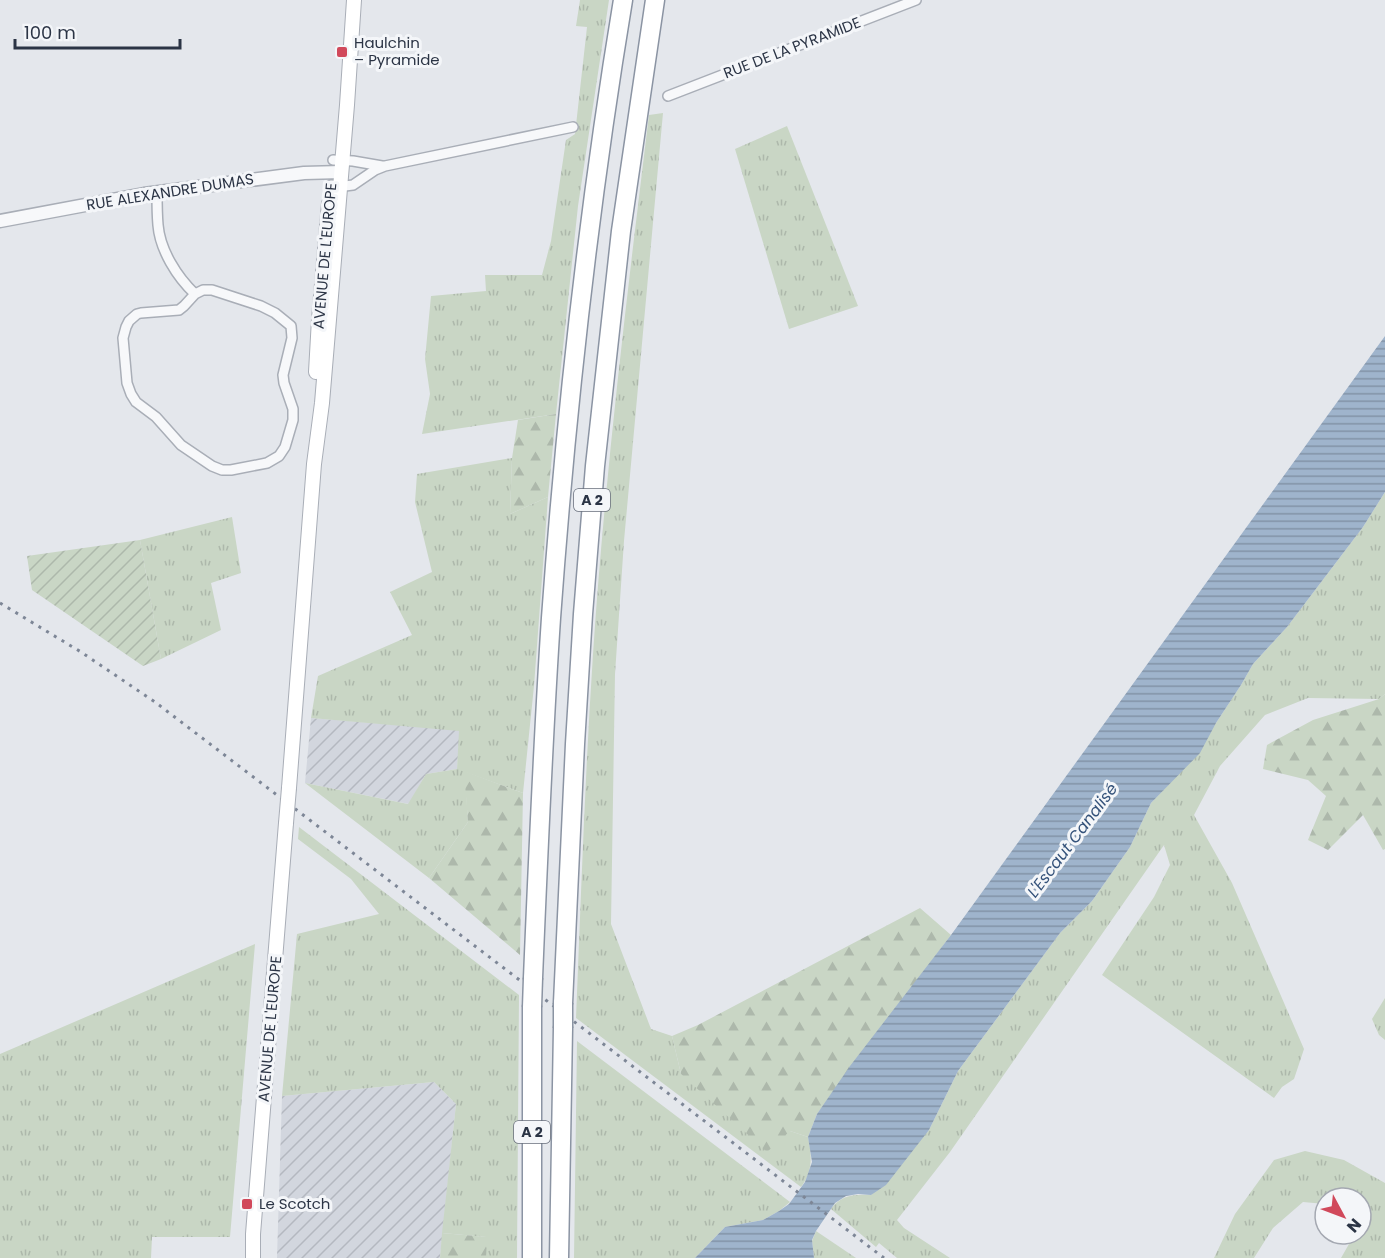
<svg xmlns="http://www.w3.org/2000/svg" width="1385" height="1258" font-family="Poppins,sans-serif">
<defs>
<pattern id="industrial-furrows" width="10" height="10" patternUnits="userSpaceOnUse" patternTransform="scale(1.5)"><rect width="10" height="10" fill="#d2d6de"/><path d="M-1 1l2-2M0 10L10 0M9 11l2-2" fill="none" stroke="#b4b8c0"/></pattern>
<pattern id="grass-tufts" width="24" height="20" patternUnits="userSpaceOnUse" patternTransform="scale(1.5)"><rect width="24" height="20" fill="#c9d6c5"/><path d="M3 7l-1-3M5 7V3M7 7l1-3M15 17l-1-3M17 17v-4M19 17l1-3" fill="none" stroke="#adb8ab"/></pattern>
<pattern id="forest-firs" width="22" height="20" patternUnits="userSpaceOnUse" patternTransform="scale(1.5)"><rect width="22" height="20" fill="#c9d6c5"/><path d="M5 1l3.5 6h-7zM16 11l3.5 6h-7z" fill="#adb8ab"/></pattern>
<pattern id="garden-furrows" width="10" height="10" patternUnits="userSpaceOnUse" patternTransform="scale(1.5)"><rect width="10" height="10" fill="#c9d6c5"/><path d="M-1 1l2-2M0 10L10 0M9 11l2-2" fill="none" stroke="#adb8ab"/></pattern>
<pattern id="water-rules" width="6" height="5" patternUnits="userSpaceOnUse" patternTransform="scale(1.5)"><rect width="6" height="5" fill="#9fb4cc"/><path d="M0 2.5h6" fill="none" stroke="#8293a7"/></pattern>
</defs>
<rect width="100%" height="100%" fill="#e4e7ec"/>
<g fill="url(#industrial-furrows)">
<polygon points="311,718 460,730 457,769 426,774 409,804 305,783"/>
<polygon points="434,1082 456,1104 440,1258 277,1258 282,1096"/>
</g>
<g fill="url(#grass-tufts)">
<polygon points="580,0 609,0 578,206 556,414 422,434 430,394 425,359 431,296 486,291 485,275 542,275 551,241 566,140 575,134 587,27 576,26"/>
<path d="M663 113 624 541 615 674 611 924 651 1029 672 1036 681 1074 790 1131 808 1137C812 1155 813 1172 801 1187L576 1018C581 897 585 775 593 654 605 474 627 295 649 115Z"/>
<polygon points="787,126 858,306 789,329 735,149"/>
<polygon points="512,458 510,514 548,497 534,686 523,793 465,772 468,822 429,878 305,783 408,804 426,774 457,769 459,731 311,718 318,676 412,635 390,592 432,572 415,502 417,474"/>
<path d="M1385 492V694L1379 699 1308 698 1265 715 1220 766 1194 815 1232 883 1304 1049 1294 1079 1282 1087 1274 1098 1102 975 1154 897 1170 865 1164 845 950 1152 897 1220 904 1228 950 1258H897L879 1243 876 1247 831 1209C840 1195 855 1194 871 1195L929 1130 958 1071 1060 933 1092 901 1130 847 1151 803 1170 783 1216 723 1241 685 1253 664 1287 627 1363 527Z"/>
<polygon points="232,517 241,573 211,583 221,630 161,659 140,540"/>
<polygon points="299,827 519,995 517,1258 486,1258 486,1237 442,1233 456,1104 434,1082 282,1096 297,934 379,914 351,879 298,839"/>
<polygon points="255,944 230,1237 152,1237 151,1258 0,1258 0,1054"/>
<polygon points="1385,998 1385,1040 1379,1035 1372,1019"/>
<polygon points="577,1041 790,1202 779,1211 763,1220 725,1227 695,1258 574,1258"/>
<polygon points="1305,1151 1344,1160 1385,1183 1385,1258 1341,1258 1353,1237 1351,1234 1361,1234 1361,1198 1325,1198 1325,1204 1303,1202 1273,1228 1254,1258 1214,1258 1235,1214 1274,1160"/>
<polygon points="816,1231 856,1258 814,1258 812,1241"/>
</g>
<g fill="url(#forest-firs)">
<polygon points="556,414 548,497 510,514 512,458 518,420"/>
<polygon points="1385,694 1385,849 1383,850 1363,815 1328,850 1308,840 1326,796 1308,780 1263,769 1267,745 1313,720 1379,699"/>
<polygon points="464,771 523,793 520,955 429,878 468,822"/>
<polygon points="920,908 951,935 817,1114 808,1137 790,1131 767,1152 681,1074 672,1036 698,1025"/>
<polygon points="442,1233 487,1237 486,1258 440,1258"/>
</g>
<polygon fill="url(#garden-furrows)" points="140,540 161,659 143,666 32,590 27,556"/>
<polygon fill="url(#water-rules)" points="1385,336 1385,492 1363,527 1287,627 1253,664 1241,685 1216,723 1200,753 1151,803 1130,847 1092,901 1060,933 958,1071 929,1130 886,1185 871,1195 858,1194 846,1196 835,1203 816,1231 812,1240 814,1258 695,1258 725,1227 763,1220 779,1211 789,1204 805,1182 812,1162 808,1137 817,1114 850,1066 951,935"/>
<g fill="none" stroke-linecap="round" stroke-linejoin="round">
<defs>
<g id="minor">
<polyline points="668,96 916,0"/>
<polyline points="333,160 353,161 382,166"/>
<polyline points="331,185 345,186 353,185 375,170 385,166 573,127"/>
<path d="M157 192C157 203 157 214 158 225 160 250 177 277 195 294L203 290H212L261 306 275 313 291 326 292 338 283 375 284 383 293 409V420L285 447 279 456 267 463 231 470H222L212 466 181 445 156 417 136 402 131 394 127 383 123 338 126 327 129 321 137 314 141 313 179 310 184 306 195 294"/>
</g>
<polyline id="tertiary" points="0,221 144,194 304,173 341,172"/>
<g id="secondary">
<polyline points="316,372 319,319 329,203"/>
<polyline points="289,788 314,464 322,403 347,105 354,0"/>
<polyline points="253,1258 253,1234 286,823"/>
</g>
<g id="motorway">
<path d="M533 978C538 858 543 738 551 618 566 411 589 205 623 0"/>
<polyline points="563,1003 575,744 583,614 595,466 621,231 655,0"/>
<polyline points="532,1258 532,1007"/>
<polyline points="559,1258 563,1028"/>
</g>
</defs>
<use href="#minor" stroke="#a9aeb7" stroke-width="12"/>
<use href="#tertiary" stroke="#a9aeb7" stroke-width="15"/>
<use href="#secondary" stroke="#a9aeb7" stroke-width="16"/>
<use href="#motorway" stroke="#8b94a3" stroke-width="21"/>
<use href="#minor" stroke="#f7f8fa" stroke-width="9"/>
<use href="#tertiary" stroke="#f7f8fa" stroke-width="12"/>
<use href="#secondary" stroke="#fff" stroke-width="14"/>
<use href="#motorway" stroke="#fff" stroke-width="18"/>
<polyline stroke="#7d8696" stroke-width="3" stroke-dasharray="3 6" stroke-linecap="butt" points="0,603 81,652 155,702 884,1258"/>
<defs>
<polyline id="secondary-bridge" points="286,823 289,788"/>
<g id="motorway-bridge">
<polyline points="532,1007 533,978"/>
<polyline points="563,1028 563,1003"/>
</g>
</defs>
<use href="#secondary-bridge" stroke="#a9aeb7" stroke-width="16" stroke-linecap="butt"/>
<use href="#motorway-bridge" stroke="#8b94a3" stroke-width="21" stroke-linecap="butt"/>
<use href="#secondary-bridge" stroke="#fff" stroke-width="14"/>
<use href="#motorway-bridge" stroke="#fff" stroke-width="18"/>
</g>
<g fill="#d1495b" stroke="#f4f6f9" stroke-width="2">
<rect x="336" y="46" width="12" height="12" rx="3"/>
<rect x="241" y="1198" width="12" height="12" rx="3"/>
</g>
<g text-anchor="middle" stroke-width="6" stroke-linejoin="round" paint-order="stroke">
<g fill="#f4f6f9" stroke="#676e7b" stroke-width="1.5">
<rect x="574" y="489" width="36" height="22" rx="4.5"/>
<rect x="514" y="1121" width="36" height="22" rx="4.5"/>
</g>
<g font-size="14" font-weight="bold" fill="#2b3445">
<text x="592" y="505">A 2</text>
<text x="532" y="1137">A 2</text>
</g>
<g font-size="15" fill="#2b3445" stroke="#f4f6f9" text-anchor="start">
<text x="354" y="48">Haulchin<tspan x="354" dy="17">– Pyramide</tspan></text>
<text x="259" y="1209">Le Scotch</text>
</g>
<g font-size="15" fill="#2b3445" stroke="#f4f6f9">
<text transform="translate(792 48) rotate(-21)" y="5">RUE DE LA PYRAMIDE</text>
<text transform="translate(170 192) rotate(-9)" y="5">RUE ALEXANDRE DUMAS</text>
<text transform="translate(325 256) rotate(-85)" y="5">AVENUE DE L'EUROPE</text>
<text transform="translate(270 1029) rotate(-85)" y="5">AVENUE DE L'EUROPE</text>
</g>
<g font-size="16" font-style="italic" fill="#34527a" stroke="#f4f6f9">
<text transform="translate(1072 840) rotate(-53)" y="6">L'Escaut Canalisé</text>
</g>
</g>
<g transform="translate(1343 1216) rotate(131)"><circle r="28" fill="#f4f6f9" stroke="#a4a8b1" stroke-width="1.5"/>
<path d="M0-4.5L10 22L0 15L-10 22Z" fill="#d1495b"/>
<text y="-9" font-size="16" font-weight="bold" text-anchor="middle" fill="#2b3445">N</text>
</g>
<path d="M15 39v9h165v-9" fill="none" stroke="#2b3445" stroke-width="3"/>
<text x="24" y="39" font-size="18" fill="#2b3445" stroke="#f4f6f9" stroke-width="4.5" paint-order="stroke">100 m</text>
</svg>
